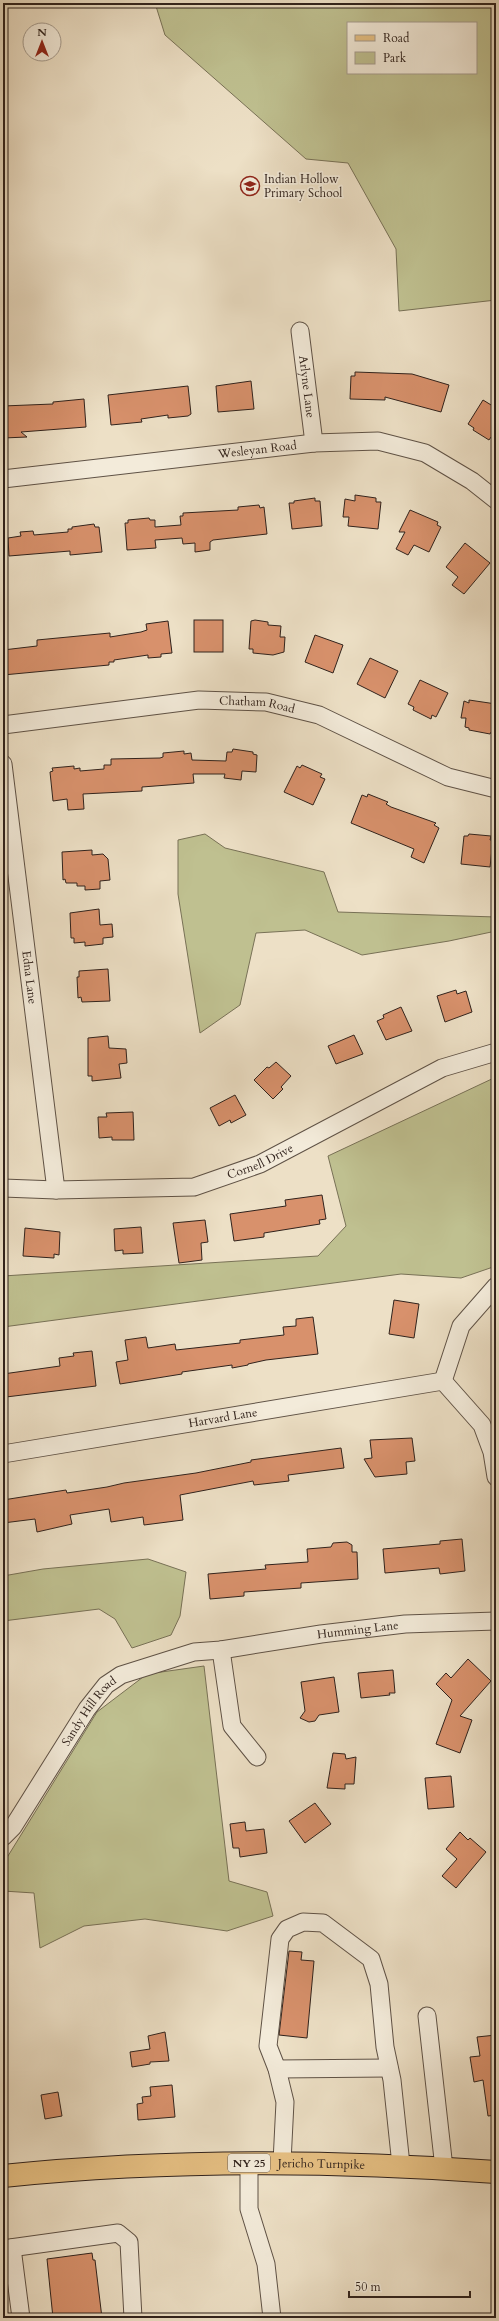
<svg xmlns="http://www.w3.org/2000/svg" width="499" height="2321" font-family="Cardo,serif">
<rect width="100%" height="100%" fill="#ede0c6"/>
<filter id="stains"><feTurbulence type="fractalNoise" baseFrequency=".005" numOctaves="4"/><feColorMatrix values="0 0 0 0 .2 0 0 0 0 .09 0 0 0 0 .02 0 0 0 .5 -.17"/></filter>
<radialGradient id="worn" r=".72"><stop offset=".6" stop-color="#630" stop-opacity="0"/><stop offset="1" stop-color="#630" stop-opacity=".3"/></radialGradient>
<g fill="#bfc090" stroke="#787156" fill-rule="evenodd">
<path d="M155 3H496V300L399 311 396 249 348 163 306 159 165 35ZM348 23H476V73H348Z"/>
<polygon points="205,834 225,848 324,872 338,912 496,917 496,931 449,941 362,955 305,930 256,933 240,1005 200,1033 178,894 178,840"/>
<polygon points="496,1077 496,1266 461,1278 401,1274 3,1327 3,1276 318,1256 346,1226 328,1156"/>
<polygon points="148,1559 186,1572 180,1616 171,1635 132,1648 115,1619 99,1609 3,1621 3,1576 43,1569"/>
<polygon points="204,1666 229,1881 267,1892 273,1916 227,1931 145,1919 84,1926 40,1948 34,1893 3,1891 3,1864 97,1712 147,1674"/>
</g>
<g fill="#d8916c" stroke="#30221c">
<polygon points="355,372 412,374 449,385 441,412 385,397 385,400 350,399 351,376 355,376"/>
<polygon points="251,381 254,409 218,412 216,386"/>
<polygon points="188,386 191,414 188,416 168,418 168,415 141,419 142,422 111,425 108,395"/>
<polygon points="84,399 86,427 21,432 27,437 3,438 3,406 53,404 53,402"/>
<polygon points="483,400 496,408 496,440 491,437 489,440 473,430 474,428 468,424"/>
<polygon points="355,495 376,498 376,502 381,502 378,529 348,526 349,517 343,517 345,499 355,501"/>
<polygon points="315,498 315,501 320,501 322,526 292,529 289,503 294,503 294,501"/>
<polygon points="259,505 260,508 264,507 267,534 213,540 210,542 210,550 195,552 195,543 183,544 182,538 155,540 156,548 127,550 125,523 128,523 128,520 149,518 150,520 155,520 155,527 181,525 180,516 183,516 183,513 238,510 238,507"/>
<polygon points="410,510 438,522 437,525 441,527 429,552 414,545 408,555 396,549 405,532 399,532"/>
<polygon points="94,524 95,527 99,527 102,552 70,555 70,551 9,556 8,538 21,536 20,532 33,531 34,535 68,532 68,529 72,529 72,527"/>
<polygon points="465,543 490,563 464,594 452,585 458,577 446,567"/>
<rect x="194" y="620" width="29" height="32"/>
<polygon points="255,620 268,622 268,625 281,626 280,637 285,637 284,652 273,655 253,653 253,649 249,649 251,621"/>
<polygon points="168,621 172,653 161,654 161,657 148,658 148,655 114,660 114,662 109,662 109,665 3,675 3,650 37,646 37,640 110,633 110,637 141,632 147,630 146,624"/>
<polygon points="315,635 343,645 333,673 305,662"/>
<polygon points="370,658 398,671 385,698 357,684"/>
<polygon points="420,680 448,693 436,717 432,715 431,719 413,710 414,707 408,704"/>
<polygon points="469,700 496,704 496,733 491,732 490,734 469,730 469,728 465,727 466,718 461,718 464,701 469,703"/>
<polygon points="233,749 253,752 253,754 257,755 256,772 242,771 241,780 224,778 225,774 193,774 194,783 142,787 142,791 83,794 84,809 68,810 67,799 53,801 50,772 53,771 52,768 74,766 74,769 80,768 80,771 104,769 104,765 111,765 111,759 160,758 163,757 163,753 184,751 184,754 191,753 192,760 226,761 227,752 232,752"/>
<polygon points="302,765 322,774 320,777 325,779 313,805 284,792 297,766 300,768"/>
<polygon points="368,794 388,802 386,804 391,807 436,823 434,825 439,828 424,863 411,857 414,849 351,823 362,795 367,797"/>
<polygon points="469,834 491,836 490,840 493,840 490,867 461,864 464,836 468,836"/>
<polygon points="92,850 92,855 103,854 108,859 110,880 100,881 100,889 85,890 85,886 77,886 77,883 66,883 65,879 63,880 62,852"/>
<polygon points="99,909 100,925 112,924 113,937 103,938 103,944 85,946 85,942 74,943 74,938 71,938 70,913"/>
<polygon points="108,969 110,1001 82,1002 81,997 78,998 77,977 79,977 79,971"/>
<polygon points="456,990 457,994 466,991 472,1012 445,1022 437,996"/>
<polygon points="401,1007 412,1031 386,1040 377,1021 384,1018 383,1015"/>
<polygon points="354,1035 363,1054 336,1064 328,1046"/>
<polygon points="108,1036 109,1048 126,1049 127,1063 119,1064 121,1078 92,1081 92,1076 88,1076 88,1038"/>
<polygon points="276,1062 291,1076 281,1087 283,1089 273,1099 254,1080 267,1067 269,1068"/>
<polygon points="235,1095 246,1115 231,1123 230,1120 219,1126 210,1108"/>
<polygon points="133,1112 134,1140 112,1140 112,1137 99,1138 98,1117 107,1117 106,1113"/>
<polygon points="322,1195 326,1219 319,1220 320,1224 264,1233 264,1237 234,1241 230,1214 286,1206 285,1200"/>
<polygon points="205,1220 208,1242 201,1243 202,1260 179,1263 173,1223"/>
<polygon points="141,1227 143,1253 123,1254 123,1250 115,1251 114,1229"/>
<polygon points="25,1228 60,1232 59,1255 54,1254 54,1258 23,1256"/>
<polygon points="394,1300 419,1304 414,1338 389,1334"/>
<polygon points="313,1317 318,1354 266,1360 248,1364 248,1365 232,1368 232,1365 182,1372 182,1374 120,1384 116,1362 128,1360 125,1340 146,1337 148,1348 175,1344 176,1350 240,1343 240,1340 284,1335 283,1327 296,1326 296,1319"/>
<polygon points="92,1351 96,1386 6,1397 3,1374 60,1366 59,1358 74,1356 73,1353"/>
<polygon points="412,1438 415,1461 406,1462 407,1474 375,1477 364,1459 372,1458 370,1440"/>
<polygon points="341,1448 344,1468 288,1475 289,1481 254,1485 253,1481 180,1495 183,1520 144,1525 143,1517 111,1522 109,1509 70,1515 72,1524 37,1532 35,1519 3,1523 3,1500 66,1490 67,1493 107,1487 124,1483 196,1473 251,1462 251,1460"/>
<polygon points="462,1539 465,1571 440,1574 439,1568 385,1573 383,1549 440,1544 440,1541"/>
<polygon points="347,1542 352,1545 352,1552 357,1552 358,1579 301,1583 301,1588 244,1592 244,1596 210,1599 208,1574 266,1569 265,1565 308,1562 307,1549 331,1547 333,1543"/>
<polygon points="468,1659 491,1681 460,1716 472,1720 460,1753 436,1744 452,1700 436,1684 446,1673 451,1678"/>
<polygon points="393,1670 395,1693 389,1693 390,1695 361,1698 358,1673"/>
<polygon points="334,1677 339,1712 319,1715 315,1721 309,1722 300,1718 305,1711 301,1682"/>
<polygon points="333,1753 345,1754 346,1759 356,1757 354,1784 345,1784 345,1789 327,1788"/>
<polygon points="451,1776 454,1807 428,1809 425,1778"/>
<polygon points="315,1803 331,1824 305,1843 289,1821"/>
<polygon points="245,1822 246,1831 264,1829 267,1853 240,1857 239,1848 233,1848 230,1824"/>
<polygon points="460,1832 468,1840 470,1838 486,1852 456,1888 442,1876 457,1859 446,1849"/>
<polygon points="289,1951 302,1952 301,1960 314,1961 307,2038 279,2035"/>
<polygon points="165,2032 169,2061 150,2062 150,2064 132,2067 130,2052 150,2049 148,2036"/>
<polygon points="496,2035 496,2115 488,2116 483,2080 474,2082 470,2057 480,2056 477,2037"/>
<polygon points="172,2085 175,2117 138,2120 137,2104 143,2103 142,2097 151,2096 150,2087"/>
<polygon points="58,2092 62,2116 45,2119 41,2095"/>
<polygon points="92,2253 93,2260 95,2260 102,2318 53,2318 47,2259"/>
</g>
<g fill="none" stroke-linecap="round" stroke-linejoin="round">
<defs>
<g id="minor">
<path id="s1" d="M300 331 314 443"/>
<path id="s2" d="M3 479 314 443 378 441 425 453 472 481 496 500"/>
<path id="s3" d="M3 725 199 700 266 702 319 715 448 777 496 789"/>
<path id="s4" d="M3 764 56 1190"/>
<path id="s5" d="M3 1188 56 1190 194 1187 260 1164 442 1068 496 1052"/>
<polyline points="443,1381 482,1425 492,1452 496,1477"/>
<polyline points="443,1381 461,1326 496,1286"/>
<path id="s6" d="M3 1454 443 1381"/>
<polyline points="221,1650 232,1726 257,1757"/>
<path id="s7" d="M3 1837 13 1827 87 1709 106 1685 121 1675 194 1652 221 1650 321 1634 405 1624 496 1621"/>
<polyline points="427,2016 444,2168"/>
<polyline points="277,2069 389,2068"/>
<polyline points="282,2162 285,2102 277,2069 268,2046 280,1939 287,1929 303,1922 323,1923 371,1959 379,1984 385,2047 392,2080 401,2165"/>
<polyline points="249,2163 249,2209 266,2264 272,2318"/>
<polyline points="12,2248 21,2318"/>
<polyline points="3,2249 118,2233 129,2242 133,2318"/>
</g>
<g id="major">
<path id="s8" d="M3 2176C168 2159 330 2160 496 2172"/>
</g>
</defs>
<use href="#minor" stroke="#5f5246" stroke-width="19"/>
<use href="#major" stroke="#30221c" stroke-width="24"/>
<use href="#minor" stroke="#f3ebda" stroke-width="17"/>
<use href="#major" stroke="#e6c083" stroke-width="22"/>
</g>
<defs>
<symbol id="school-ring" viewBox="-11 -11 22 22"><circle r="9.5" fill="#f3ebda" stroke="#8f2418" stroke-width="1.5"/><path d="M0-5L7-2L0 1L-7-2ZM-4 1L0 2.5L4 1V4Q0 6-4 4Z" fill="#8f2418"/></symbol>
</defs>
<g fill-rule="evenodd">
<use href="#school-ring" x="239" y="175" width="22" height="22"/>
</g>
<g text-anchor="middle" stroke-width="3.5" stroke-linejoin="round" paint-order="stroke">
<rect fill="#f3ebda" stroke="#6a5e55" stroke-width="1" x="228" y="2154" width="42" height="18" rx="3"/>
<g font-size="11" font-weight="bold" fill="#30221c">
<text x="249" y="2167">NY 25</text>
</g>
<g font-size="12" fill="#30221c" stroke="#f3ebda" text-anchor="start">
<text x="264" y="183">Indian Hollow<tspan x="264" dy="14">Primary School</tspan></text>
</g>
<g font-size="12" fill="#30221c" stroke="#f3ebda">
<text dy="4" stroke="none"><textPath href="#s1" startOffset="56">Arlyne Lane</textPath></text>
<text dy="4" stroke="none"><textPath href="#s2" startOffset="256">Wesleyan Road</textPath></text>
<text dy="4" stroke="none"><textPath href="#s3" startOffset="256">Chatham Road</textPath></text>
<text dy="4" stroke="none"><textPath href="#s4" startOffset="215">Edna Lane</textPath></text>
<text dy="4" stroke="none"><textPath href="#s5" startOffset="262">Cornell Drive</textPath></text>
<text dy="4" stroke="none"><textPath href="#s6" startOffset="223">Harvard Lane</textPath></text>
<text dy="4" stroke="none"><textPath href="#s7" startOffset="444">Humming Lane</textPath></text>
<text dy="4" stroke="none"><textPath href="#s7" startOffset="153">Sandy Hill Road</textPath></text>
<text dy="4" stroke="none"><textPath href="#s8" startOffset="319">Jericho Turnpike</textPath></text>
</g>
</g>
<rect width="499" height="2321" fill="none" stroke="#ede0c6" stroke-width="16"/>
<rect x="4" y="4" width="491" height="2313" fill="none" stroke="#30221c" stroke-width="2"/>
<rect x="8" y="8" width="483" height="2305" fill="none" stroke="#30221c"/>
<rect x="347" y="22" width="130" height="52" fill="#f3ebda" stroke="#a59b8e"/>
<rect x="355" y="35" width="20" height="6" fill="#e6c083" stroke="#a59b8e"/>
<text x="383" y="42" font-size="12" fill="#30221c">Road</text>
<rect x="355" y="52" width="20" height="12" fill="#bfc090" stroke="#a59b8e"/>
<text x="383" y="62" font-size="12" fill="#30221c">Park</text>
<g transform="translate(42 42)"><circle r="19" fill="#f3ebda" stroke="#a59b8e"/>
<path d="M0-3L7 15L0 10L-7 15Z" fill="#8f2418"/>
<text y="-6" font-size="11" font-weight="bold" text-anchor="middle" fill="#30221c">N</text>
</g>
<path d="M349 2291v6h121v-6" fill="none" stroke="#30221c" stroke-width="2"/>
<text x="355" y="2291" font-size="12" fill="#30221c" stroke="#f3ebda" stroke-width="3" paint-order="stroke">50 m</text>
<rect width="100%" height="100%" filter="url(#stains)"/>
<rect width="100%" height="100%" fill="url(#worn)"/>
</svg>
